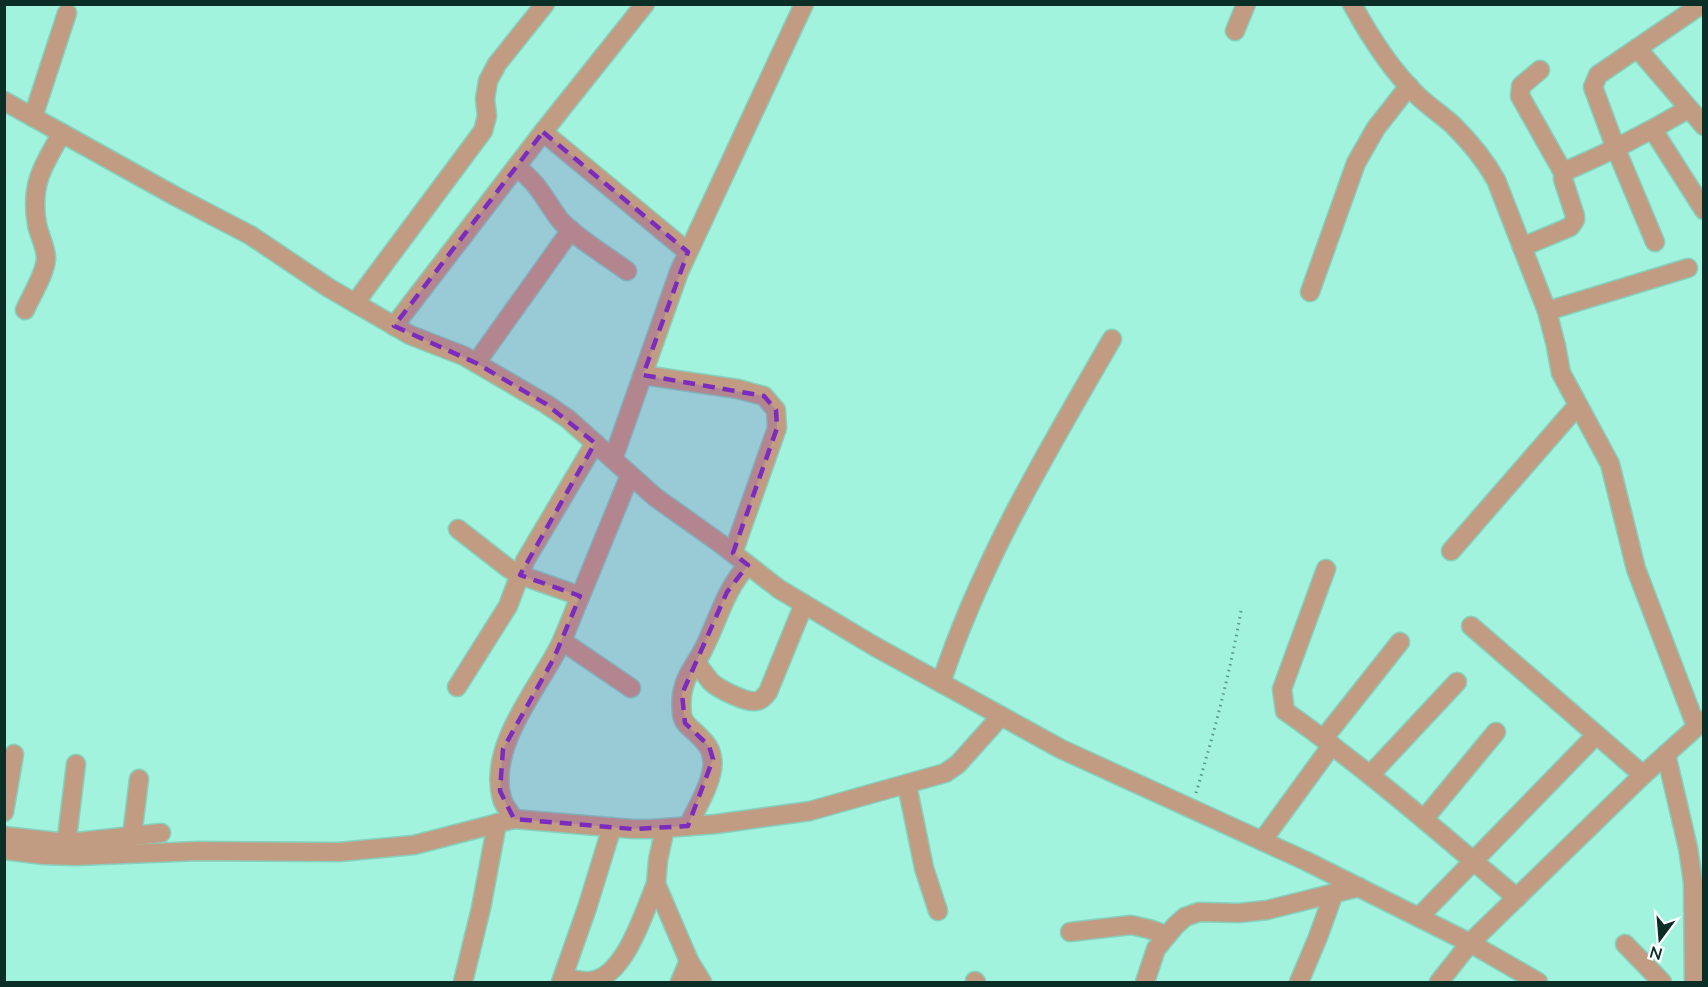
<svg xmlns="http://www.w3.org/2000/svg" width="1708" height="987" font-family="Lato,sans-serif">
<rect width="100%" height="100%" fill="#a1f3de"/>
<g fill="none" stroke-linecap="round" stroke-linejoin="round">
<defs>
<g id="minor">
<path d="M1352 4C1370 37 1390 69 1417 95 1428 106 1441 114 1453 125 1469 141 1485 160 1496 180L1547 311 1556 346 1561 373 1610 464 1636 569 1696 726"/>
<polyline points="1235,31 1246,4"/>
<polyline points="1637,48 1704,126"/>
<polyline points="1540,70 1521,86 1520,96 1564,174"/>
<polyline points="4,101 175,196 250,235 329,288 410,335 464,356 546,404 568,419 655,497 721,544 779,589 874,646 1061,749 1306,861 1470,943 1538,982"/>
<polyline points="33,117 67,13"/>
<polyline points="1653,130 1704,210"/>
<polyline points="543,132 688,252"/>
<path d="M516 167C539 183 544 199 560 220 576 238 607 256 627 271"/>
<polyline points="1655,242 1616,149 1593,87 1598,75 1702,4"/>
<path d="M1522 247 1570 227 1575 220V216L1563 179 1564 174 1568 170C1610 152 1649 132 1688 109"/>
<polyline points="1310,292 1356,163 1376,128 1409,86"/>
<polyline points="355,303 483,131 487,116 485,99 488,81 497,64 545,4"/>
<path d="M25 310C31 296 45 274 46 259 46 246 39 236 37 224 30 185 43 165 62 133"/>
<polyline points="1547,311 1688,268"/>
<polyline points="394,326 543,132 645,4"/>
<polyline points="476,363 571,230"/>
<polyline points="643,375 738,389 764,396 776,410 777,428 733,553"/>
<polyline points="613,459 679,272 804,4"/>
<polyline points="458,529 508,568 520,575 580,596"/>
<polyline points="1451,551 1578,405"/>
<path d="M1326 569 1282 689 1285 711C1366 768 1441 834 1517 898"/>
<polyline points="1471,626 1643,775"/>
<polyline points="562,641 631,688"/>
<path d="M696 662C701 669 706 676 711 682 719 689 746 703 756 701 761 701 765 696 768 692L804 604"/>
<path d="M941 683C981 561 1048 450 1112 339"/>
<polyline points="457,687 508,606 525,561 595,443"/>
<polyline points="1324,738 1400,642"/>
<polyline points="1666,754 1688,848 1693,882 1694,982"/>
<polyline points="1370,775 1457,682"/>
<polyline points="907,785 924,868 938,911"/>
<polyline points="4,812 14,754"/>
<path d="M514 819C510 812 504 806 502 799 487 745 540 687 562 641L630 475"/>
<polyline points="1424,819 1496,732"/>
<path d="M688 826C696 809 716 777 712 758 711 748 705 742 698 735 691 728 683 724 682 714 681 705 681 695 684 686 687 673 697 662 703 650 718 621 725 589 748 565"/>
<polyline points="665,828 658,860 656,884 689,961 702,982"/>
<polyline points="4,836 67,843 161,833"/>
<polyline points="132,836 139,779"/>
<polyline points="1262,841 1332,745"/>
<polyline points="4,850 44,855 75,856 199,851 339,852 414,845 514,819 633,829 652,829 716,824 810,811 945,773 958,764 1001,716"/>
<polyline points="65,854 76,764"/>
<polyline points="1419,917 1596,735"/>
<polyline points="1070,932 1131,925 1149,929 1166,935"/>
<polyline points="1625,944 1662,982"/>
<path d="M563 978C572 979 582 982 591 981 625 977 644 912 656 884"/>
<polyline points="975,981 976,982"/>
<polyline points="463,982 481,908 497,823"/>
<polyline points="561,982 587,908 612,827"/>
<polyline points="680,982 689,961"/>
<polyline points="1145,982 1156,949 1175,926 1185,917 1199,912 1239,913 1267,910 1359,887"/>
<polyline points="1299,982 1318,937 1334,893"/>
</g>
<polyline id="tertiary" points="1439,982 1470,943 1643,775 1704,720"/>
</defs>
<use href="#minor" stroke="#86d0bd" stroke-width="21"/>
<use href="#tertiary" stroke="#86d0bd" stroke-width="21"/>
<path stroke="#5b9889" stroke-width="3" stroke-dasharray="1.5 4.5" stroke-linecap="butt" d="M1196 793C1214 733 1230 673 1241 611"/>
<use href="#minor" stroke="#c19c83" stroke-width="18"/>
<use href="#tertiary" stroke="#c19c83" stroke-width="18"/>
</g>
<path fill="#7b2cbf" fill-opacity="0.2" stroke="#7b2cbf" stroke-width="4.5" stroke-dasharray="12 8" stroke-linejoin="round" d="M543 132 688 252 643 375 764 396 776 410 777 428 733 553 748 565 727 592 682 694 685 723 709 746 713 759 688 826 633 829 514 819 500 791 503 749 554 658 580 596 520 575 595 443 546 404 476 363 394 326Z"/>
<rect width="1708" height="987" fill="none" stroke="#0b2f27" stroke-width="12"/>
<g transform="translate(1660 939) rotate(196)" stroke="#ffffff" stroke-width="4.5" paint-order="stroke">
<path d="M0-4.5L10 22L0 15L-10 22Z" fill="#0b2f27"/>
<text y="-9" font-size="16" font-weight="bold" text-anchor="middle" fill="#0b2f27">N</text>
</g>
</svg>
